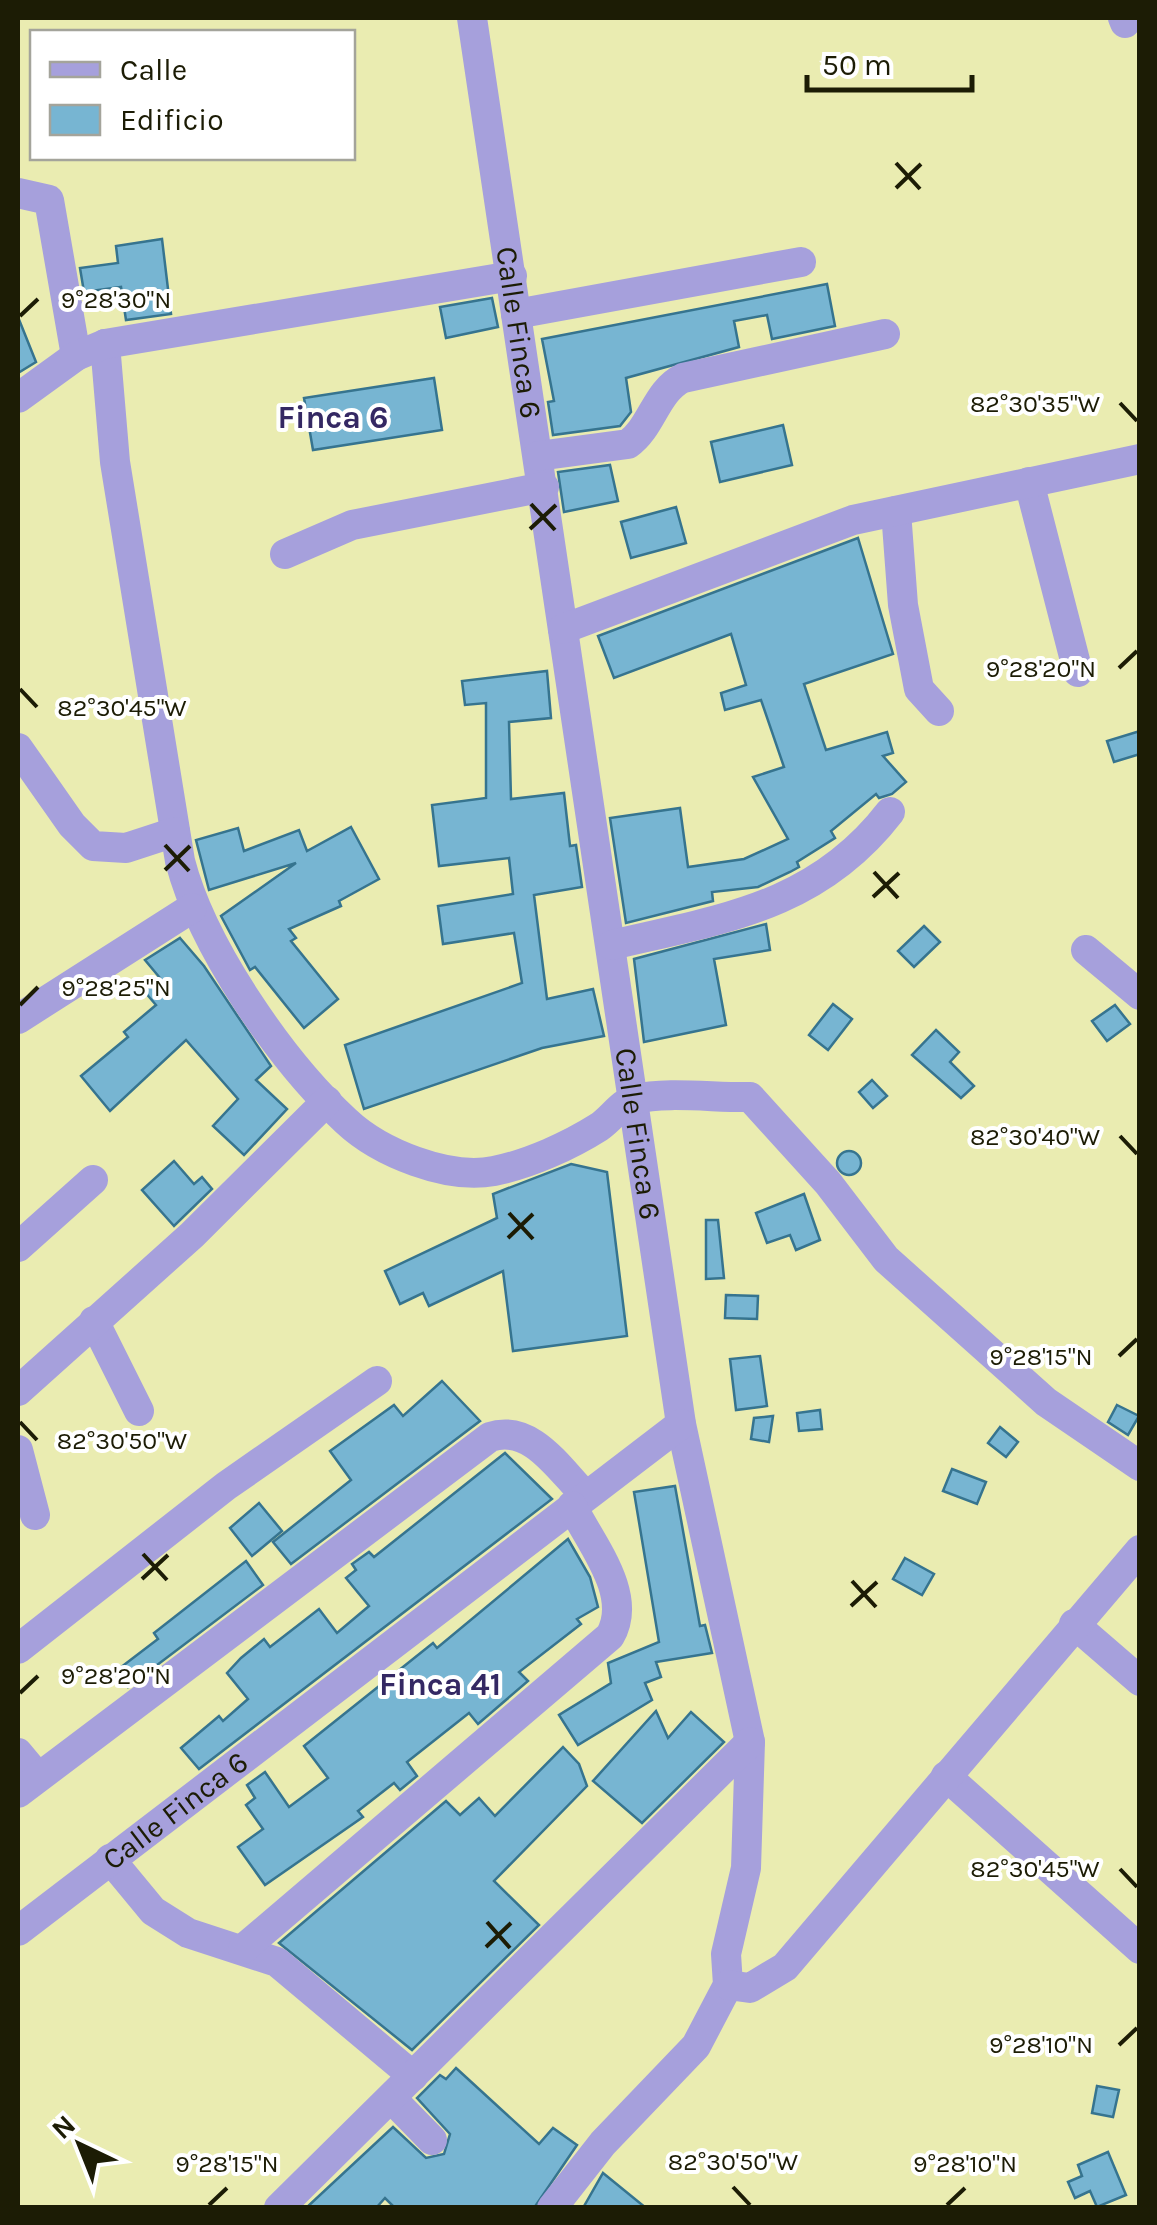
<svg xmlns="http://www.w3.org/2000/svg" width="1157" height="2225" font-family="Karla,sans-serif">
<rect width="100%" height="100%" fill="#eaecb1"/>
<g fill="#77b5d2" stroke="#36748f" stroke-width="2.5">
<polygon points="162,239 171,314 126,320 121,287 84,292 80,268 118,263 116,246"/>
<polygon points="827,284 835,326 772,339 767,315 734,321 739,347 626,378 631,412 620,426 553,435 548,402 554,401 542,339"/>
<polygon points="492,298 498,327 446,338 440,307"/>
<polygon points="18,317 36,362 18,373"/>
<polygon points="434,378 442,430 313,450 304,398"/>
<polygon points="783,425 792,465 720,482 711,442"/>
<polygon points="610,465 618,501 564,512 558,472"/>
<polygon points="676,507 686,543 631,558 621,522"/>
<polygon points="858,538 893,654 804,684 826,750 887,732 893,753 883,756 906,782 892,794 879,798 876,794 831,831 835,838 797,862 799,867 790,872 758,887 712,892 713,901 626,923 610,818 680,808 688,867 744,859 788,839 753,777 784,767 761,700 725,710 721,693 746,685 731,634 614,678 598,636"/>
<polygon points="547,671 551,718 509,722 511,799 564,793 570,846 576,845 582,887 534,895 547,999 593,989 604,1036 542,1048 364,1109 345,1045 522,983 514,933 443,944 438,906 513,894 509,858 439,866 432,805 486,798 486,703 465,705 462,681"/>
<polygon points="1140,731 1140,754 1114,762 1107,741"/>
<polygon points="351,827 379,879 339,901 341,906 289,929 296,938 291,941 338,999 304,1028 255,967 250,970 221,916 296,863 209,890 196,840 238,828 244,851 299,830 307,851"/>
<polygon points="766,924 770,950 714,959 726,1025 644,1042 634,959"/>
<polygon points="924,926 940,942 914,967 898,951"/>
<polygon points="180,938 204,966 271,1066 256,1080 287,1109 244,1155 213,1126 238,1099 186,1040 110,1111 81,1076 128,1037 124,1032 156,1005 144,991 160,978 145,960"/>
<polygon points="833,1004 852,1019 828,1050 809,1035"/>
<polygon points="1115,1005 1130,1024 1107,1041 1092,1021"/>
<polygon points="936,1030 959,1052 950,1062 974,1086 961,1098 912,1055"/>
<polygon points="872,1080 887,1096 873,1108 859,1092"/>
<circle cx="849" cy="1163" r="12"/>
<polygon points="174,1161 194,1184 202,1177 212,1189 174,1226 142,1190"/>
<polygon points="571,1164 607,1172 627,1336 513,1351 503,1271 429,1306 423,1293 400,1304 385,1271 497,1218 493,1194"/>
<polygon points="804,1194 820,1240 796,1250 790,1235 767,1243 756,1213"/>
<polygon points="706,1220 718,1220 724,1278 706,1279"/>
<polygon points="726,1295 758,1296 757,1319 725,1318"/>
<polygon points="760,1356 767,1406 736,1410 730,1359"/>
<polygon points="442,1381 480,1421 291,1564 273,1542 351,1480 330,1451 394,1405 403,1416"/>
<polygon points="1117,1405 1139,1416 1128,1435 1108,1422"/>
<polygon points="820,1410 822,1429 799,1431 797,1413"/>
<polygon points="773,1416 769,1442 751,1439 754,1418"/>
<polygon points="1000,1427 1018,1442 1006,1457 988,1443"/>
<polygon points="505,1453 552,1499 199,1769 181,1748 219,1716 223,1721 248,1699 227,1673 241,1658 264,1639 270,1647 319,1609 337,1633 369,1606 346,1578 356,1570 352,1564 369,1552 374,1557"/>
<polygon points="952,1469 986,1482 977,1504 943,1491"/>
<polygon points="675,1486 700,1626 705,1625 712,1653 656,1662 661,1677 645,1683 652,1700 578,1745 559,1715 611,1683 608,1663 659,1642 634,1492"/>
<polygon points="259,1503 282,1531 252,1556 230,1528"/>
<polygon points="568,1539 590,1577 598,1607 577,1619 581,1624 519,1672 528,1681 478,1724 469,1713 407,1762 417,1776 400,1790 394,1783 358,1811 363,1817 265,1885 238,1847 263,1829 246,1805 255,1798 247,1785 265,1772 289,1807 328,1778 304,1746 433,1643 437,1648"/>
<polygon points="905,1558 934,1574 922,1595 893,1579"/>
<polygon points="246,1561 263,1585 128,1687 116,1671 158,1639 154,1633"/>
<polygon points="656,1711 668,1738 691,1712 724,1742 642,1823 593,1781"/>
<polygon points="563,1747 579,1764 587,1786 494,1881 539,1925 412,2050 279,1943 446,1801 460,1815 479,1798 495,1816"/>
<polygon points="456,2068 539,2144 553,2128 577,2145 534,2208 395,2208 385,2198 376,2208 306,2208 393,2127 426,2158 444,2154 450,2134 417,2098 440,2075 446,2079"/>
<polygon points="1097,2086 1119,2090 1113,2117 1092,2113"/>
<polygon points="1108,2152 1126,2195 1097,2207 1090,2191 1075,2198 1068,2182 1082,2176 1078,2165"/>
<polygon points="603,2173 646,2208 583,2208"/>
</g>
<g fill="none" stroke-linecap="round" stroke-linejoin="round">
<g stroke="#a6a0dc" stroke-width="30">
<path id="s1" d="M472 18 681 1424 750 1742 746 1868 726 1954 728 1985 696 2046 603 2143 552 2208"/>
<polyline points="1123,18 1125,23"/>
<polyline points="18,193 49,200 76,356"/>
<polyline points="516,314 801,262"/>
<path d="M105 344 115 462 180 861C202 946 280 1060 346 1121 380 1153 448 1180 494 1171 529 1164 569 1146 599 1127 611 1119 622 1102 635 1099 666 1091 717 1098 750 1097L828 1183 886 1259 1046 1402 1140 1466"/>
<polyline points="18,398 76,356 105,344 512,276"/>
<path d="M538 456 628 444C652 427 656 391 683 378L885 334"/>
<polyline points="1029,482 1078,672"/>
<polyline points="896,511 903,605 919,689 939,711"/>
<polyline points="285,554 352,525 544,487"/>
<polyline points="563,629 853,520 1140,459"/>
<polyline points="18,748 72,825 93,846 126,848 175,832"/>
<path d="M612 945C722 919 817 907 890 812"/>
<polyline points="1086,950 1140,995"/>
<polyline points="18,1019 192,908"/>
<polyline points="18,1247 93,1180"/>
<polyline points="94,1321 139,1411"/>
<polyline points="18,1391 192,1235 327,1101"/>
<polyline points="18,1450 35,1515"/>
<polyline points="1074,1624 1140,1681"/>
<polyline points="18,1649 226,1486 377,1381"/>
<polyline points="18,1753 38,1777"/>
<polyline points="946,1776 1140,1949"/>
<path d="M18 1793 490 1437C531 1423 559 1469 585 1495"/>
<polyline points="110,1859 153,1911 188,1933 277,1962 413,2076"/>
<path id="s2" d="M18 1931 681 1424"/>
<path d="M243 1949 610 1636C634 1595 591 1544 572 1506"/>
<polyline points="728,1985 750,1988 785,1967 1140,1550"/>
<polyline points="391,2098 432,2140"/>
<polyline points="279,2208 750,1742"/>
</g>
</g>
<path fill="none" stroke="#1c1c05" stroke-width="4" d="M896 163 920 189M896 188 921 164M20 316 38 299M1120 403 1137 421M531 504 555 530M530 529 556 505M1119 668 1137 651M20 689 37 707M165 845 189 871M165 870 190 846M874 872 898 898M873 897 899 873M20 1005 38 987M1120 1136 1137 1154M509 1213 533 1239M508 1238 533 1214M1119 1356 1137 1339M20 1422 37 1440M143 1554 167 1580M142 1579 168 1555M852 1581 876 1607M851 1606 877 1582M20 1693 38 1676M1120 1869 1137 1887M487 1922 510 1948M486 1947 511 1923M1119 2045 1137 2028M733 2187 750 2205M209 2205 227 2188M947 2205 965 2188"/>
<g text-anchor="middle" stroke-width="8" stroke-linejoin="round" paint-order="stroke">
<g font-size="30" fill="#1c1c05" stroke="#fff">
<text dy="10" stroke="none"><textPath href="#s1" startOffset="318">Calle Finca 6</textPath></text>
<text dy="10" stroke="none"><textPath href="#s1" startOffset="1128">Calle Finca 6</textPath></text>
<text dy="10" stroke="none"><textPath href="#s2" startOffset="198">Calle Finca 6</textPath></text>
</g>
<g font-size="32" font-weight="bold" fill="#342863" stroke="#fff">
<text x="333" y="428">Finca 6</text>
<text x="440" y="1695">Finca 41</text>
</g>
</g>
<g font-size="25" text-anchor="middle" fill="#1c1c05" stroke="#fff" stroke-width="8" stroke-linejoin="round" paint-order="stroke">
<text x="116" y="308">9°28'30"N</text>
<text x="1035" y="412">82°30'35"W</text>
<text x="1041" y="677">9°28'20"N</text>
<text x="122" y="716">82°30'45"W</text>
<text x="116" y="996">9°28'25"N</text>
<text x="1035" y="1145">82°30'40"W</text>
<text x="1041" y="1365">9°28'15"N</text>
<text x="122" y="1449">82°30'50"W</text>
<text x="116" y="1684">9°28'20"N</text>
<text x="1035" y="1877">82°30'45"W</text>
<text x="1041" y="2053">9°28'10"N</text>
<text x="733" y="2170">82°30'50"W</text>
<text x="227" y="2172">9°28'15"N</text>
<text x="965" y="2172">9°28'10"N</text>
</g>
<rect width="1157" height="2225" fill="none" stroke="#1c1c05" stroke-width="40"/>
<rect x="30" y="30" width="325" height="130" fill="#ffffff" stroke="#a4a49b" stroke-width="2.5"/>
<rect x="50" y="62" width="50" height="15" fill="#a6a0dc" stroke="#a4a49b" stroke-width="2.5"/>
<text x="120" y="80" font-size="30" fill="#1c1c05">Calle</text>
<rect x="50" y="105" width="50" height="30" fill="#77b5d2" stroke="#a4a49b" stroke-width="2.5"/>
<text x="120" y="130" font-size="30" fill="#1c1c05">Edificio</text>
<g transform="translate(80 2145) rotate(317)" stroke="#ffffff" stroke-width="8" paint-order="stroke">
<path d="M0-8L18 38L0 25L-18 38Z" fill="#1c1c05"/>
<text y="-15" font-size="28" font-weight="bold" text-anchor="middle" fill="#1c1c05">N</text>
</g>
<path d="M807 75v15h165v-15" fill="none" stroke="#1c1c05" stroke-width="5"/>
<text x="822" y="75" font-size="30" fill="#1c1c05" stroke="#ffffff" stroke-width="8" paint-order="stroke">50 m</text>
</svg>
